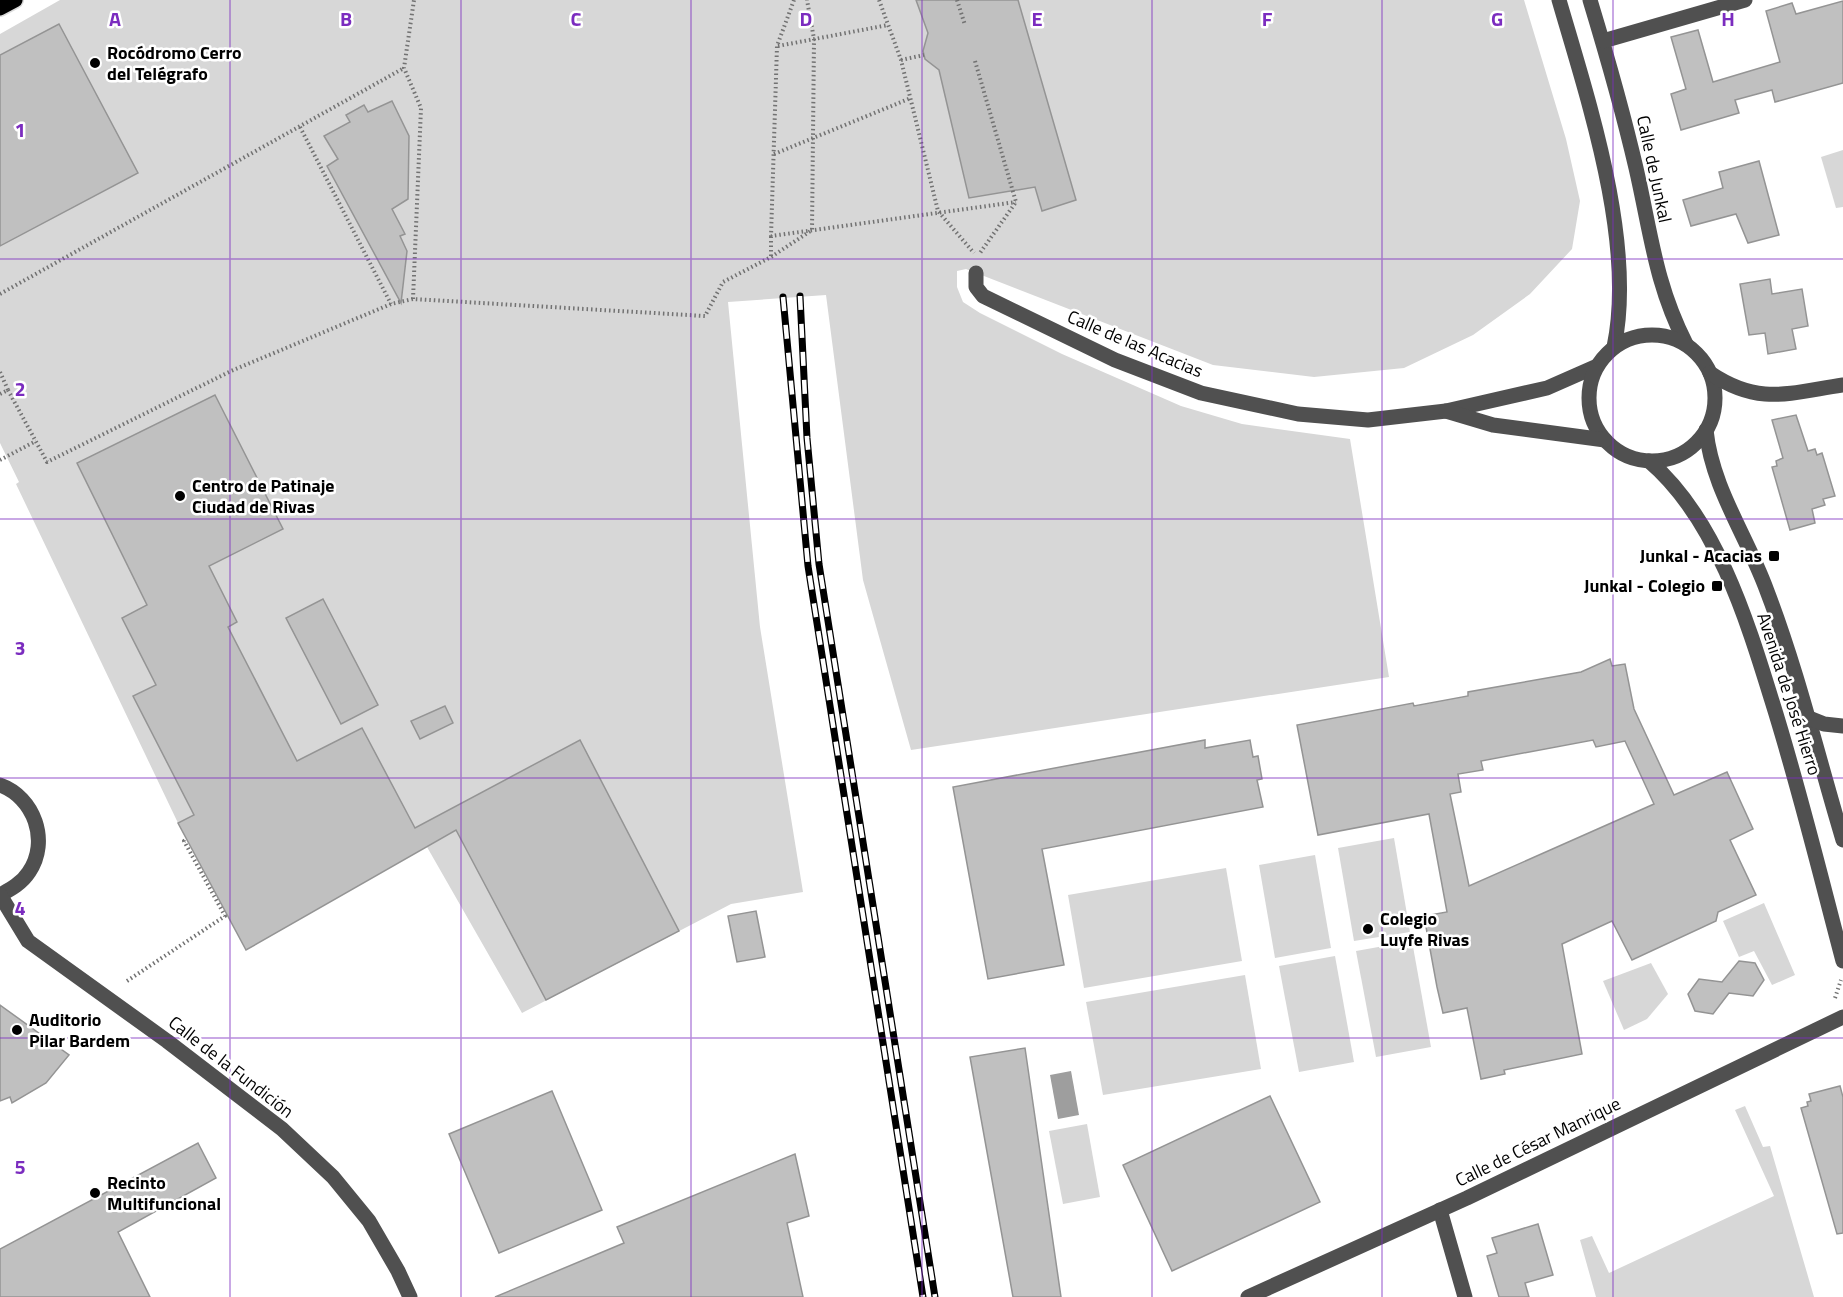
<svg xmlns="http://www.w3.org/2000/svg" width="1843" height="1297" font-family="'Titillium Web',sans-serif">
<rect width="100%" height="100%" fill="#fff"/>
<g fill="#d7d7d7">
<polygon points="60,0 1524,0 1566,139 1580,201 1572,249 1530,294 1473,335 1404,368 1314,377 1213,365 966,269 957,271 957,287 963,302 980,313 1062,354 1181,406 1242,424 1350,439 1389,677 911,750 863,580 826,295 728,302 760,627 803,892 731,904 522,1013 427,847 178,823 16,484 19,482 0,443 0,34"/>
<polygon points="1843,150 1843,207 1836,208 1821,157"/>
<polygon points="1394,838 1410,932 1354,941 1338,848"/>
<polygon points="1315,855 1331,948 1275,958 1259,865"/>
<polygon points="1226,868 1242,961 1084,988 1068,895"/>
<polygon points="1764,903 1795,975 1772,985 1754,951 1739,957 1723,921"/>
<polygon points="1412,941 1431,1047 1376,1057 1356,951"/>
<polygon points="1335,956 1354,1062 1299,1072 1279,966"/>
<polygon points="1651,963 1668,994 1647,1019 1624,1030 1603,981"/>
<polygon points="1245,975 1261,1069 1103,1095 1086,1002"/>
<polygon points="1745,1106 1763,1147 1770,1146 1814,1297 1596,1297 1580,1240 1592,1236 1609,1273 1774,1196 1735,1110"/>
<polygon points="1087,1124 1100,1197 1063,1204 1049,1131"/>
</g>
<polygon fill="#9e9e9e" points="1071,1071 1079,1115 1058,1119 1050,1075"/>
<g fill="#c0c0c0" stroke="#949494" stroke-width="1.5" fill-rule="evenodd">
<polygon points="916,0 1018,0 1076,200 1042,211 1035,187 969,198 939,70 925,59 923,51 928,33"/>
<polygon points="1843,1 1843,83 1775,102 1772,90 1735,100 1739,113 1681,130 1671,94 1686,89 1671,37 1698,30 1713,82 1780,62 1766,11 1792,3 1796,14"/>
<polygon points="59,24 138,173 0,246 0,55"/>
<polygon points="392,101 409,136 408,199 392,209 405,234 400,236 407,251 401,303 327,166 338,159 324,136 350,122 346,115 364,105 368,112"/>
<polygon points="1759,161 1779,235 1748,243 1736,214 1691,226 1683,200 1723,188 1719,172"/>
<polygon points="1770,279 1772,294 1802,289 1808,326 1792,329 1796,349 1768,354 1765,333 1749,335 1740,284"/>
<polygon points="215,395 283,529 209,566 237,622 228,627 297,761 362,728 415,828 580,740 679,931 546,1000 456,830 246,950 178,823 194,815 133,696 156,685 122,618 147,605 77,463"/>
<polygon points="1796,415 1808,451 1815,449 1817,455 1822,453 1835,496 1823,499 1825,505 1812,509 1815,523 1790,530 1772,467 1777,466 1776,461 1783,458 1772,420"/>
<polygon points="323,599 378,705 341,724 286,618"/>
<path d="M1610 659 1612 666 1625 664 1634 709 1674 795 1727 772 1753 829 1730 840 1756 895 1718 912 1716 921 1632 960 1612 921 1562 944 1582 1054 1504 1070 1505 1074 1481 1079 1467 1008 1443 1013 1437 987 1424 916 1447 912 1429 814 1318 835 1297 725 1413 703 1414 706 1468 696V692L1581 672ZM1593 740 1596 747 1625 741 1654 804 1469 886 1450 794 1461 792 1458 774 1483 770 1481 761Z"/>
<polygon points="445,706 453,723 420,739 411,721"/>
<polygon points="1205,740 1205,748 1250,740 1253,757 1258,756 1262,779 1257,780 1263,807 1042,849 1064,965 988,979 953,787"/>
<polygon points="756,911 765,957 737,962 728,916"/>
<polygon points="1739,961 1755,963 1764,980 1753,996 1729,993 1713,1014 1695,1011 1688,994 1699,979 1722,982"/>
<polygon points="0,1005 69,1055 46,1083 12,1103 10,1097 0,1101"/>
<polygon points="1025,1048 1061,1297 1013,1297 970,1057"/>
<polygon points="1840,1086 1843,1097 1843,1233 1837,1234 1801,1108 1808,1106 1807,1102 1811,1101 1809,1094"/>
<polygon points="552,1091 602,1210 499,1253 449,1134"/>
<polygon points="1270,1096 1320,1202 1172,1271 1123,1165"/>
<polygon points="198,1143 216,1178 118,1232 150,1297 0,1297 0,1249"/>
<polygon points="795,1154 809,1216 787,1223 803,1297 495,1297 624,1243 617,1227"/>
<polygon points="1538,1224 1553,1275 1525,1283 1529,1297 1499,1297 1487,1256 1497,1253 1492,1238"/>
</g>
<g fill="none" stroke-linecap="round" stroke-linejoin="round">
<defs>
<polyline id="major" points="0,8 15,0"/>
</defs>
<use href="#major" stroke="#dbdbdb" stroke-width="18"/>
<g stroke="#727272" stroke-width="4" stroke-dasharray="1.5 3" stroke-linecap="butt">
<polyline points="794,0 777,46 771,236 1016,202"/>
<polyline points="879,0 901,60 938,211 974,253"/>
<polyline points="957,0 965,25"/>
<polyline points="778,46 888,25"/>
<polyline points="901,60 924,55"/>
<polyline points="975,61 1016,202 980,253"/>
<polyline points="300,127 391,304"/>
<polyline points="774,154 911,98"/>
<polyline points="771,256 771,236"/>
<polyline points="0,294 404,68"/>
<polyline points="413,299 421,108 404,68 414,0"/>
<polyline points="0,372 8,390 0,394"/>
<polyline points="8,390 47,462 231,371 391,304 413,299 705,316 723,282 771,257 812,230 814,39 807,0"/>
<polyline points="0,460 36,441"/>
<polyline points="127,981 225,916 184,841 187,839"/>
<polyline points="1835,998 1841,980"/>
</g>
<g stroke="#505050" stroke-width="15">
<path d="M1559 0C1588 100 1636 243 1614 347"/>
<path d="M1590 0C1607 56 1623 112 1636 168 1651 233 1655 283 1686 344"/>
<polyline points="1603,41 1745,0"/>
<polyline points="976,273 976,287 983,296 1115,360 1201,393 1298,414 1368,420 1446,411 1547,388 1597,366"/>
<circle cx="1652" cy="398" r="63"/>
<path d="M1710 373C1759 406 1789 393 1843 385"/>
<polyline points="1446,411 1493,425 1605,440"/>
<path d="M1706 430C1712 488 1747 536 1767 591 1798 672 1818 757 1843 840"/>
<path d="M1649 461C1716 518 1747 620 1772 701 1799 787 1820 874 1843 961"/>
<polyline points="1809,718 1824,724 1843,726"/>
<path d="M0 785C34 797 50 841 29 872 22 883 11 889 0 895"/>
<polyline points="0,895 28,941 167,1041 282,1129 333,1177 369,1221 398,1271 410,1297"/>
<polyline points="1440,1210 1465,1297"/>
<polyline points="1248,1297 1467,1198 1843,1017"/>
</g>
<use href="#major" stroke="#000" stroke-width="15"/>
<defs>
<g id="rail">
<polyline points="800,296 807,438 819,564 935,1297"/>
<polyline points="783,297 808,566 923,1297"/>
</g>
</defs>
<use href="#rail" stroke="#000" stroke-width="7"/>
<use href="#rail" stroke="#fff" stroke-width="4.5" stroke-dasharray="14" stroke-linecap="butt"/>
</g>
<path fill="none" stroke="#7b2cbf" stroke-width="1.5" stroke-opacity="0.55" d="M230 0V1297M461 0V1297M691 0V1297M922 0V1297M1152 0V1297M1382 0V1297M1613 0V1297M0 259H1843M0 519H1843M0 778H1843M0 1038H1843"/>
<g fill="#000" stroke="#fff" stroke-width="2">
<circle cx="95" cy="63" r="6"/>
<circle cx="180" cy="496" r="6"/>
<rect x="1768" y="550" width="12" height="12" rx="3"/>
<rect x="1711" y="580" width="12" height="12" rx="3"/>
<circle cx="1368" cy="929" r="6"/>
<circle cx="17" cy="1030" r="6"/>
<circle cx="95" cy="1193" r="6"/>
</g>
<g text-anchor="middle" stroke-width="5" stroke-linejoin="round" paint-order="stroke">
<g font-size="18" font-weight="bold" fill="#000" stroke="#fff" text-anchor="start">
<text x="107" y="59">Rocódromo Cerro<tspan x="107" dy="21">del Telégrafo</tspan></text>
<text x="192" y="492">Centro de Patinaje<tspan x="192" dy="21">Ciudad de Rivas</tspan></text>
<text x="1762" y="562" text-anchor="end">Junkal - Acacias</text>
<text x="1705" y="592" text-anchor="end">Junkal - Colegio</text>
<text x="1380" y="925">Colegio<tspan x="1380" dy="21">Luyfe Rivas</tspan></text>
<text x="29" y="1026">Auditorio<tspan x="29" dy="21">Pilar Bardem</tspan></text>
<text x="107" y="1189">Recinto<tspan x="107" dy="21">Multifuncional</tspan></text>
</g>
<g font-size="18" fill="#000" stroke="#fff">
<text transform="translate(1654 169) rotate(78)" y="6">Calle de Junkal</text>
<text transform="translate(1135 344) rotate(23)" y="6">Calle de las Acacias</text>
<text transform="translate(1789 694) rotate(72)" y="6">Avenida de José Hierro</text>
<text transform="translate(231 1067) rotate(38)" y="6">Calle de la Fundición</text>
<text transform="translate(1538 1142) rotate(-26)" y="6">Calle de César Manrique</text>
</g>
</g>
<g font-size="20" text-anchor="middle" font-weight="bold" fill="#7b2cbf" stroke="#fff" stroke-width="5" stroke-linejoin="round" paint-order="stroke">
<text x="115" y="26">A</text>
<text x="346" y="26">B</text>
<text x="576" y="26">C</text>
<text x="806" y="26">D</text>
<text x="1037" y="26">E</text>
<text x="1267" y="26">F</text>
<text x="1497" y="26">G</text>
<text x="1728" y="26">H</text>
<text x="20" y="137">1</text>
<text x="20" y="396">2</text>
<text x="20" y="655">3</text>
<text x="20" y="915">4</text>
<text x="20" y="1174">5</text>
</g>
</svg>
